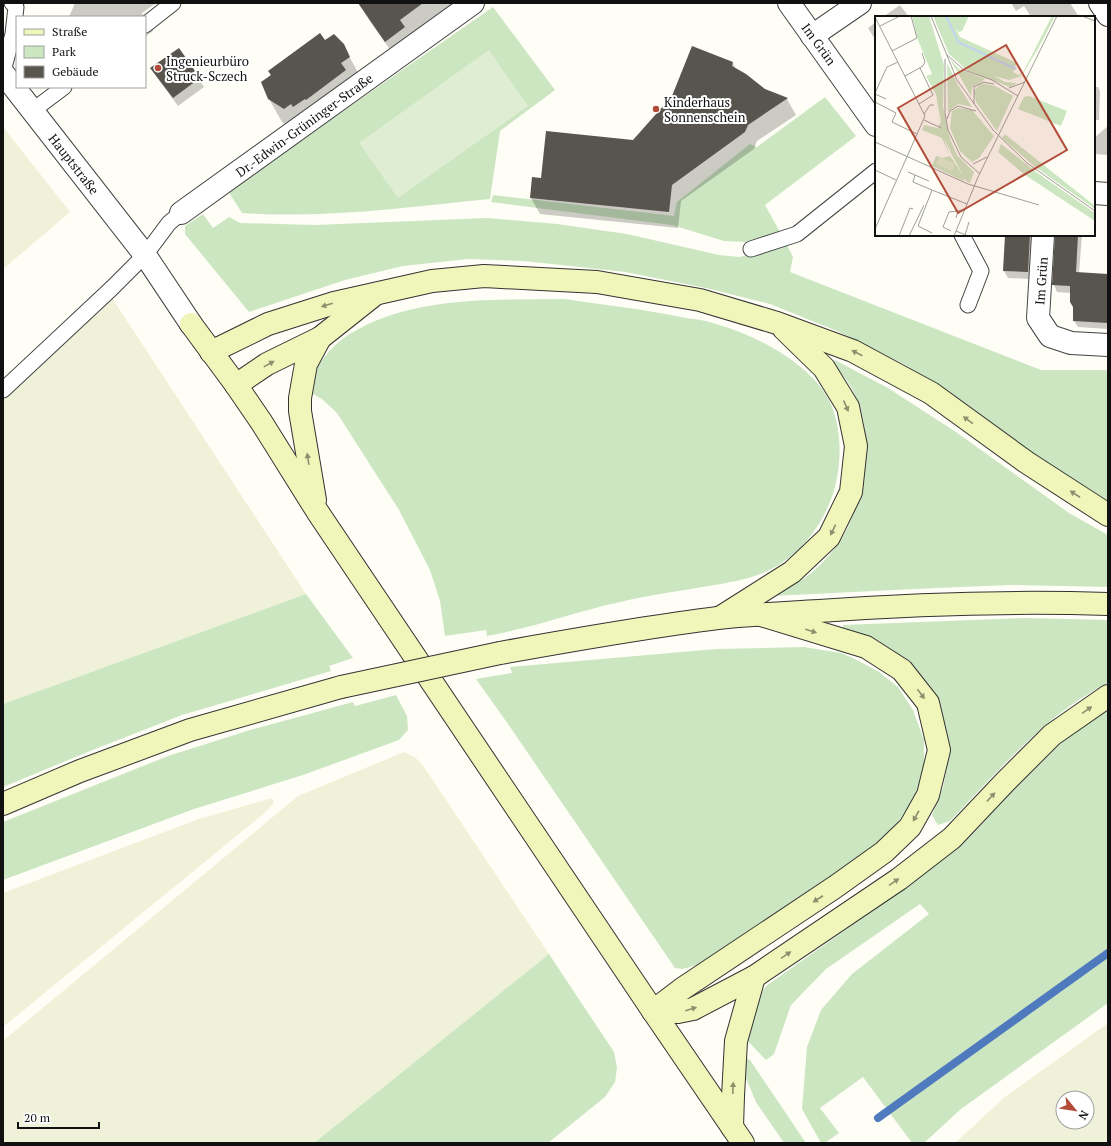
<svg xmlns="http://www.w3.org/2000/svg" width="1111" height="1146" font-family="'PT Serif',serif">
<rect width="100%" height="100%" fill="#fefef6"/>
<g fill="#eff2d8" fill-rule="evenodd">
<polygon points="3,127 70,212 3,269"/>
<polygon points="112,298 306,594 3,704 3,399"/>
<polygon points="404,752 415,757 424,767 549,954 314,1143 3,1143 3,1041 298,796"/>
<polygon points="272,798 274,803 261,816 3,1027 3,893 199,819"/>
<path d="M1108 1023V1143H955L1005 1097ZM1063 1098H1087V1122H1063Z"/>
</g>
<g fill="#cde6c2">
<path d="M493 7 555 90 500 131 490 199C408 207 325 219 242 213L228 191Z"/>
<polygon points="825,97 856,136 765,205 780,232 744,242 724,241 672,225 491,202 493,195 674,216 677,202 750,144 757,147"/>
<polygon points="203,214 213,228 229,217 240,223 315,225 487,218 557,224 627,234 719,255 739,257 787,245 793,257 790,272 1041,370 1108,370 1108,504 1054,469 969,408 905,365 837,331 770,304 706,288 625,272 524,261 468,259 403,266 345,280 249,312 185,234 185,226"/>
<path d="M565 299C604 305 643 309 681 317 693 319 705 320 716 324 755 335 804 360 826 395 838 414 841 441 839 463 836 502 815 540 783 562 760 578 736 581 709 586 679 591 649 595 620 602 575 612 532 628 487 636L486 630 445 636 440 601 430 570 399 510 337 413 322 399 311 393C313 381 316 368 323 359 335 342 350 333 368 324 430 296 499 300 565 299Z"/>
<path d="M835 360 888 388 956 432 1069 513 1108 535V587L1010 585 936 588 772 596C790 587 808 578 822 563 830 555 841 541 846 531 868 487 877 420 845 378 841 373 836 369 832 365Z"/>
<polygon points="306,594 353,658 329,666 331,671 182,715 90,751 3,787 3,704"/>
<path d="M1025 618 1108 620V683C1045 714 998 772 950 821L938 825 932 815 943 788 948 761 946 734 907 662 890 649 866 635 843 628V625Z"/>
<polygon points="804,647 841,653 855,659 879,672 898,687 913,710 924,740 924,771 913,799 898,822 878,843 841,871 700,964 683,969 675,968 508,724 476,679 512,673 510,667 716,649"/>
<polygon points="396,695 407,716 408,730 399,740 303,775 194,809 3,880 3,822 168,756 250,730 353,702 355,706"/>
<polygon points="1108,708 1108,1003 961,1109 924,1143 912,1143 863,1077 820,1108 839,1133 825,1143 821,1143 802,1109 807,1047 821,1010 852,974 929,914 920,904 826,969 791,1005 774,1054 766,1060 744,1037 755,1003 766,986 915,881 956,849 1044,758 1079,727"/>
<polygon points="549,954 614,1052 617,1068 615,1082 605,1097 548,1143 314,1143"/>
<polygon points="743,1056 750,1060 806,1143 784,1143 756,1102 745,1076"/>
</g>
<polygon fill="#dfeed3" points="489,50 528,106 398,198 359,143"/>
<g fill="#0003">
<polygon points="75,3 156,3 142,13 144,17 69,17"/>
<polygon points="361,3 473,3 396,58 369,20 360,4"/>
<polygon points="1011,3 1067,3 1068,4 1070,3 1079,17 1031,17 1024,6 1016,11"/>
<polygon points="900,5 909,17 883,17"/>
<polygon points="145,18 153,31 145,37"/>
<polygon points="876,22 876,41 868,28"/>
<polygon points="325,42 343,45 362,80 297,131 282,122 269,99 271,76 269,71"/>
<polygon points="178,49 204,87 178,106 156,76"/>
<polygon points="733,63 736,69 764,90 787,99 796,115 757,141 754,149 681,201 678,228 540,214 531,198 542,179 634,141"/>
<polygon points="1094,87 1098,87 1100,91 1099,120 1094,120"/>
<polygon points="1108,126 1108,155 1094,154 1094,138"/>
<polygon points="1006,235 1036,235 1032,279 1008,278 1004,271"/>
<polygon points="1056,235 1082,235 1079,273 1108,275 1108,329 1078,327 1074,321 1074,308 1071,293 1057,292 1054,285"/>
</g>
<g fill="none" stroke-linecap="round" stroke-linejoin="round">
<polyline stroke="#4f7bbe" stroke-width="8" points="878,1118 1108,953"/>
</g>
<g fill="#58544e">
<polygon points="358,3 423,3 400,20 405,27 385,42"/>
<polygon points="320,33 325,40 334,34 344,44 350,57 341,63 346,70 306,100 305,99 293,107 291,104 284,109 268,99 261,82 271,75 268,71"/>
<polygon points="692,46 733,62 732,66 746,74 765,89 788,98 748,125 745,132 672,185 669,212 530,198 532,177 541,178 546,131 633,140 672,96"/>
<polygon points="179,48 200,78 173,98 150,68"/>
<polygon points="1005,235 1030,235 1028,272 1003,271"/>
<polygon points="1055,235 1078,235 1076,272 1108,274 1108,323 1073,321 1073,307 1070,302 1070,286 1052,285"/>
</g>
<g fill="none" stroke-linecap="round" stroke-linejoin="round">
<defs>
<g id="service">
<polyline points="145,25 173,3"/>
<polyline points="3,71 13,34 16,7 12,3"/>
<polyline points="32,111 64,87"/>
<polyline points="962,235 981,271 968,305"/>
<polyline points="751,249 797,234 876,171"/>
<polyline points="3,390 112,288 145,255 169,223 181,213"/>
</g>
<g id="minor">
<polyline points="789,3 876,125"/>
<polyline points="1100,3 1108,15"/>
<polyline points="812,36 860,3"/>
<polyline points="1094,193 1108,194"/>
<polyline points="181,213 473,3"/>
<polyline points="1043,235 1038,318 1050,336 1071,343 1108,345"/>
</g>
<polyline id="tertiary" points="3,73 145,255 191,324"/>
<g id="secondary">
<polyline points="191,324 236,385 262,423 317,511 653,1011 743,1143"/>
<polyline points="211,352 268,324 334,303 432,281 484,276 597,282 700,300 777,323 853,351 931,393 1026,462 1108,515"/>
<polyline points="236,385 267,364 320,338 373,296"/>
<polyline points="315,500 300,411 300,398 306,364 320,338"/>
<polyline points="721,617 792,572 829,537 851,492 856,446 848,407 824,368 784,329"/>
<path d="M500 653C572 640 645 627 718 618 752 614 786 613 819 611 916 604 1012 601 1108 604"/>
<polyline points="3,804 80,771 190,730 341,687"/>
<polyline points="653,1011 682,989 835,887 884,852 910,827 928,795 939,750 928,703 902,670 866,647 761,615"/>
<polyline points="653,1011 678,1012 693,1009 754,977 899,879 952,838 1005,782 1052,735 1108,696"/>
<polyline points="732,1127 733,1096 736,1041 754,977"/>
</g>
</defs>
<use href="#service" stroke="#444" stroke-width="17"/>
<use href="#minor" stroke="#444" stroke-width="24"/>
<use href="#tertiary" stroke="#444" stroke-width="24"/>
<use href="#secondary" stroke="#333" stroke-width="24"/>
<use href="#service" stroke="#fff" stroke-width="15"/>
<use href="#minor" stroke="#fff" stroke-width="22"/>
<use href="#tertiary" stroke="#fff" stroke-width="22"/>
<use href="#secondary" stroke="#f0f6b9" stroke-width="22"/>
<defs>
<polyline id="secondary-bridge" points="341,687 500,653"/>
</defs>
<use href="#secondary-bridge" stroke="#333" stroke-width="24" stroke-linecap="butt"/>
<use href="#secondary-bridge" stroke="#f0f6b9" stroke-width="22"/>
</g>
<defs><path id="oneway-solid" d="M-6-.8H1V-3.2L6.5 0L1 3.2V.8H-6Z"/></defs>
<g fill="#8c8f6d">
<use href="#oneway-solid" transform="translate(327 305) rotate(162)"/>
<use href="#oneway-solid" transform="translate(857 353) rotate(-153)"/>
<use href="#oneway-solid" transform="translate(269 364) rotate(-29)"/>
<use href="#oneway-solid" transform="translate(846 406) rotate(66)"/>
<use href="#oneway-solid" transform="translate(968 420) rotate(-144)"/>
<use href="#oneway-solid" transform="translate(308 459) rotate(-99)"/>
<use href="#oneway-solid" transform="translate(1075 494) rotate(-147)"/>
<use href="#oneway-solid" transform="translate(833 530) rotate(116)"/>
<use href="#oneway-solid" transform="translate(811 631) rotate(17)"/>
<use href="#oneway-solid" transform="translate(921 694) rotate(53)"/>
<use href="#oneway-solid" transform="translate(1087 710) rotate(-35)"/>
<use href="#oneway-solid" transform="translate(991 797) rotate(-47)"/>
<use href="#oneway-solid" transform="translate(916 816) rotate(119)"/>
<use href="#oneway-solid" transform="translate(894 882) rotate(-34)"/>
<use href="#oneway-solid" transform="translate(818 899) rotate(147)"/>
<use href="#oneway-solid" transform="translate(786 955) rotate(-34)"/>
<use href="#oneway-solid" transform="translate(691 1009) rotate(-17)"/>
<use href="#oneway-solid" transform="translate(733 1088) rotate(-88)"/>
</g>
<g fill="#b24c38" stroke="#fff" stroke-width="1.5">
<circle cx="158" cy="68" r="4"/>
<circle cx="656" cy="109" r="4"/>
</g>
<g text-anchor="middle" stroke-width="4" stroke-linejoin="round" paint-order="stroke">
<g font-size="13" fill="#111" stroke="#fff">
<text transform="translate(819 44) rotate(54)" y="5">Im Grün</text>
<text transform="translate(304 125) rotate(-36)" y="5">Dr.-Edwin-Grüninger-Straße</text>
<text transform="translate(74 164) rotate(52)" y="5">Hauptstraße</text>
<text transform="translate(1041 281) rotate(-86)" y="5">Im Grün</text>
</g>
<g font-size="13" fill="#111" stroke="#fff" text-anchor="start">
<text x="166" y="66">Ingenieurbüro<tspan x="166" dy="15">Struck-Sczech</tspan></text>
<text x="664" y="107">Kinderhaus<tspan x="664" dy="15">Sonnenschein</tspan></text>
</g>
</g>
<g transform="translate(875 16)">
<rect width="220" height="220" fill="#fefef6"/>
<path d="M37 0H54L69 49 68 91 75 123 82 139 99 156 95 167 92 166 77 139 63 109 66 107 61 78 51 60 57 58 43 24ZM58 0H94L87 15 84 16 81 13 85 21 142 47 138 56 143 59 147 57 144 61 134 64 119 60 130 66 142 67 135 71 93 55 74 38ZM177 0H180L165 29 142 68ZM75 43 84 53 110 63 97 72 96 80ZM72 47 83 69 97 91 83 88 73 96ZM106 67 120 70 138 80 122 115 101 86 99 75ZM154 80 192 95 186 110 143 93 149 81ZM83 92 97 94 119 120 104 142 97 146 85 135 75 112 77 95ZM49 109 66 113 75 140 90 162 89 165 57 150 61 140 68 142 75 140 67 122 47 114ZM129 119H131L220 190V193L159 150 127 122ZM126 128 161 156 220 197V205L150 159 123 136Z" fill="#cde6c2"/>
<path d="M64 141 80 148 77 155 61 148Z" fill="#dfeed3"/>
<path fill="none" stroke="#c0d4f0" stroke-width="2" d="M71 0 83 26 141 53"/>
<path fill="none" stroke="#9f9f9a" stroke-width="1" d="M56 0 82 64 118 114 152 147 220 195M207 0 220 5M0 1 50 100 0 213M5 10 25 0M17 35 42 22 36 0M71 38 89 54 117 64 143 80M70 43V97L73 114 86 141 105 158M30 60 48 50 50 46 47 37M134 72 150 66M0 77 12 51 23 46M0 78 11 83M0 86 21 97 17 106 42 118M44 88 58 79 45 52M99 88V71L108 66 119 68M49 98 55 89H59M72 103 75 95 83 90 101 95M49 104 66 112M0 126 93 168 164 189M98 148 112 141M0 154 21 164M33 156 40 159 38 166 57 174 43 210 57 217M40 159 54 165M103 161 182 0M57 174 92 188M81 202 83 195 90 193M76 215 68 211 74 196 83 195M81 215 93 220M90 219 94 206M24 220 35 192 38 193M34 220 49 189M79 220 103 161"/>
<path fill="#b24c38" fill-opacity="0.15" stroke="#b24c38" stroke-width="2" d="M131 29 192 134 83 197 23 92Z"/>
<rect width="220" height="220" fill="none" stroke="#111" stroke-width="2"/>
</g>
<rect width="1111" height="1146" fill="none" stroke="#111111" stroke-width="8"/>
<rect x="16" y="16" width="130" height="72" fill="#ffffff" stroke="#a0a0a0"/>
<rect x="24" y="29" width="20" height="6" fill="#f0f6b9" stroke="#a0a0a0"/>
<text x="52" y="36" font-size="12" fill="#111111">Straße</text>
<rect x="24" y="46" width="20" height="12" fill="#cde6c2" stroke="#a0a0a0"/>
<text x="52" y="56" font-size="12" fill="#111111">Park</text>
<rect x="24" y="66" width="20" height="12" fill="#58544e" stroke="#a0a0a0"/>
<text x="52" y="76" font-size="12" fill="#111111">Gebäude</text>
<g transform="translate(1075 1110) rotate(120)"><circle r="19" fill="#ffffff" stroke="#a0a0a0"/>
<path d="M0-3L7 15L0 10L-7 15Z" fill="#b24c38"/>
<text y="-6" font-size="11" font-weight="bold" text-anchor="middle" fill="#111111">N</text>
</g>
<path d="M18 1122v6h81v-6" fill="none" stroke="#111111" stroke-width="2"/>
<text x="24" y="1122" font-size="12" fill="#111111" stroke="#ffffff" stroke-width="3" paint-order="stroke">20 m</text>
</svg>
